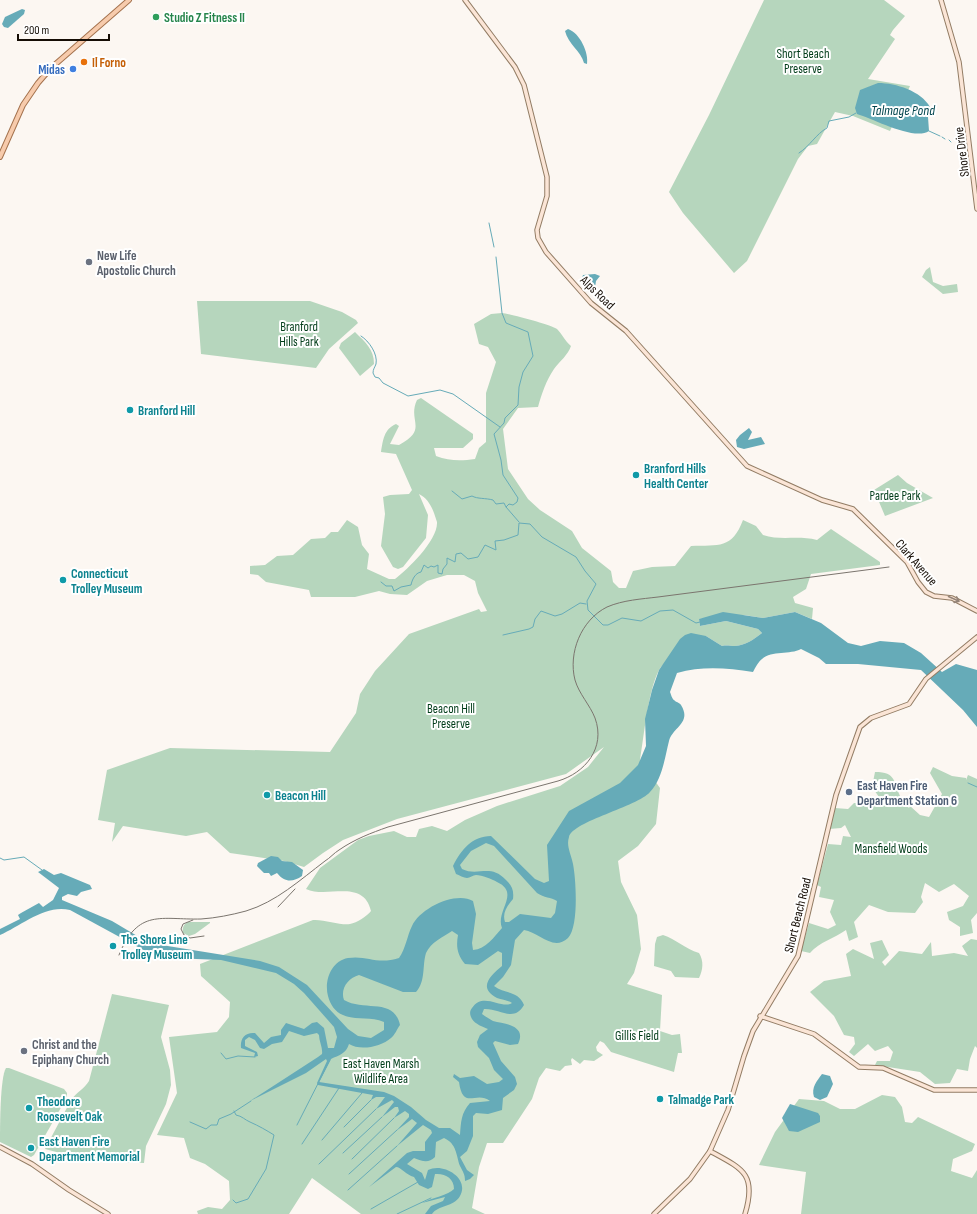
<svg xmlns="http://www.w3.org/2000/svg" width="977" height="1214" font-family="'Sofia Sans Condensed',sans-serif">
<rect width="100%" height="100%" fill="#fcf7f2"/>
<g fill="#b6d6bd">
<polygon points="764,0 884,0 905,16 893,30 890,35 895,39 868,79 910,86 890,131 853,116 835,112 817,144 808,146 798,159 747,261 734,273 683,213 669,192 709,115"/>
<polygon points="930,267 933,282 943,286 957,284 958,292 943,294 922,277 926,270"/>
<polygon points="197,301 310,301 342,312 356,320 358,323 329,349 316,368 201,354"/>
<path d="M502 313C511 314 551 325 557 329 562 334 565 341 571 346 568 355 560 361 554 369 546 381 542 393 538 407L518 408 503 429 508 469 528 499 540 510 572 531 582 548 611 571 613 582 619 588H626L633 571 652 567 675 566 691 546C719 545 732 549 743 520L756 526 763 535C781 541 798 535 817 540L831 529 880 562V565L811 574 806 589 793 597 795 603 813 608 812 619 795 612 763 618 744 615 699 619 700 626 726 621 758 629 762 633C753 640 746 645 735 646 730 646 727 645 722 646L706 636C694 644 666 658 659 670 648 691 644 736 640 760L660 788 656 824 638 846 618 861 621 882 637 915 641 949 634 973 627 984 662 995 660 1031 672 1035 680 1034 682 1053H678L674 1072 611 1052 604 1043 600 1041 596 1047 597 1051 603 1055 594 1061 584 1060 580 1064 572 1058 571 1060 572 1065 565 1066 560 1071 546 1068 539 1078 532 1099 503 1143H487L479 1167 472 1208 485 1214H361L312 1178 289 1214H198L197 1211 208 1207 222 1209 230 1200 229 1181 205 1164 190 1158 184 1138 157 1135 177 1093 169 1037 217 1032 229 1017 230 1002 201 976 200 964 313 920C324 919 342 926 350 924 357 923 367 916 371 911 363 878 327 899 306 889L320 868 358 840 369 836 394 831 407 837H416L419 829 432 826 447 831 465 820 497 806 560 786 588 767 604 747 566 774 397 819 343 840 323 853 304 867 284 861 230 853 207 832 186 836 123 826 112 842 115 823 98 820 107 770 170 748 330 752 356 713 360 694 375 671 409 634 479 609 481 612 487 611 478 593 475 581 464 575H447L427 581 407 595 390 594 379 591 355 597H311L309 590 266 582 258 575 250 574V566L265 565 277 556 293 555 311 539 325 538 331 532H338L347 520 358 527 362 545 369 554 367 569 389 579H395C408 569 438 540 437 522 436 519 435 516 434 513 431 505 427 498 419 494L428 515 426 538 403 567 398 569 393 567 381 546 385 514 383 497 390 495 409 494 412 490 396 454 381 452C383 440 384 429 396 424L399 426 390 444 399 445C429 429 407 421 417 400L421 398 473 434V439L463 448H434L436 456C449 461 461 461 475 459L479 448 486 442V393L496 362 488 347 479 344 474 324 491 314Z"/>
<path d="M355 332C365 342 374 349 374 364L360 376 339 348 341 343Z"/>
<polygon points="898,475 907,483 933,498 885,516 874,490"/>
<path d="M933 767 952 776 966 778V780L968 775 977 779V913L971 920 973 933 960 936V927L949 920 947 912 963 906 969 896 954 884 939 892 925 883 921 897 923 902 915 913 888 912 869 905 854 922 858 937 849 941 846 930C835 938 819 942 810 953L801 951 809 923 828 929 836 925 830 912 834 900 819 897 821 887 817 885 828 844 841 845 843 836 851 837 845 825 841 828 829 829 835 808 848 809 854 803 866 804 879 797 872 787 875 772C897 772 893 782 901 798 902 802 906 805 909 808L910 806 920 815 929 817 942 794 930 773Z"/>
<path d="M188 922H210V923L195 934 189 936 183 933C182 927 184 924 188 922Z"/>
<path d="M663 935C676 939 685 949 699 953 704 961 703 970 699 978L675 977 671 971 654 966 655 944 657 937Z"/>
<polygon points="971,939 977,940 977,1048 975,1046 970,1059 968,1071 957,1069 950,1083 935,1084 920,1072 875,1065 877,1061 890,1061 893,1052 888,1046 875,1051 868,1044 854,1056 849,1052 855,1044 854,1037 844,1035 834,1016 810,992 824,981 851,976 846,954 853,949 874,959 870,943 882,940 889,955 882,962 885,966 899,951 922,954 931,942 932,956 954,953 968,956 962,946"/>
<path d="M112 994 169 1005 161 1037 170 1070 171 1085 166 1104 146 1146 144 1163C109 1162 78 1158 45 1149L71 1100C77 1092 84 1089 89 1081Z"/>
<path d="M6 1068H9L64 1089 67 1093V1097L34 1155 31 1157 0 1142C0 1128 0 1077 6 1068Z"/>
<polygon points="882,1095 895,1097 902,1107 905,1122 912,1123 918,1117 975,1144 972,1151 953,1159 951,1171 972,1178 977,1170 977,1214 801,1214 806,1172 759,1165 775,1132 799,1099 824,1101 840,1109 855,1109"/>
</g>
<g fill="#66abb8" fill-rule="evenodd">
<polygon points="22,9 25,10 24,14 8,28 4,27 2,24 5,17"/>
<path d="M568 29C580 33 589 53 587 64L584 63C581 51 568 44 565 31Z"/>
<path d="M878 83C896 83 921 91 930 107L928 117 929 131C914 141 874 119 857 114L855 108 860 90Z"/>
<polygon points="595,274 600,276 596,281 594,294 586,290 581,281 583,275"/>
<polygon points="749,428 752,432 748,440 761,437 765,444 744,449 737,447 736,440 740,435"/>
<path d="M723 612 763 618 795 612 821 623 848 643 861 646 880 641 904 643 921 653 942 672 956 664 977 670V727L963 710 921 670 858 664H826L819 658 801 649C790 655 772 650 762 659 758 662 755 668 753 672 727 668 702 666 677 673L670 692C671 694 672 699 674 700 677 703 679 702 681 705 692 723 673 727 669 741 665 757 662 780 650 792 637 807 573 821 569 837 566 846 571 854 573 864 576 879 579 927 568 938 553 952 539 932 524 930L515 940 511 965 503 977 494 986C505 994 519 991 524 1005 514 1023 499 1008 484 1009L482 1014C485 1016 489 1019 493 1021 505 1024 527 1025 518 1044L510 1045 495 1041 493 1043 501 1061 515 1077 517 1084 514 1090 503 1098 502 1110 488 1114 476 1113 473 1116V1136L467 1151 460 1157 467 1170 474 1175 470 1179 465 1181C465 1174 463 1172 460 1166 456 1155 457 1144 444 1138L436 1142 435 1157C428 1164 422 1161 414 1158L407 1164 422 1173 425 1180 428 1170C443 1162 470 1178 460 1196 454 1207 438 1205 432 1214H425L431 1206 443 1201 445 1197 422 1203C431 1198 449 1195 454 1189 454 1178 445 1173 435 1174L432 1187 428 1189 419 1185 414 1177C406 1175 401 1167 396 1167L369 1187 407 1153 413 1151H425V1142L432 1133 431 1130 423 1125 397 1146 417 1123 412 1119 396 1131 409 1117V1114L405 1111 394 1118 399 1111 398 1107H395L382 1117 394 1102 392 1100 376 1109 385 1097H376L371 1100 373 1095 318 1085 317 1083 327 1061 326 1059 306 1073 250 1101 318 1057 322 1054C323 1048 319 1041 319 1035L317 1033 304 1036 289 1031 282 1042 272 1044 264 1049 260 1048 255 1040 249 1037 245 1040V1046L257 1052 258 1056 254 1057 255 1053 241 1048C240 1038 245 1032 255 1033L264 1043 271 1037 281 1035V1030L286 1023 304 1029 312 1023 317 1022 324 1028 328 1048H334L337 1037 334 1027 304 993 294 984 276 973 221 960 172 958 149 953 70 910C45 904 21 926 0 935V929L20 919 18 915 21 913 39 903 43 907 53 900 59 888 38 872 44 869 54 875 61 873 90 885 92 889 81 892 77 896 68 894 62 897V900L112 921 149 943 260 961 279 967 307 985 348 1029 358 1036 371 1038 384 1030V1022C370 1016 357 1021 343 1015 335 1012 330 1004 328 996 324 981 331 961 348 958 367 955 377 965 399 958 406 948 407 936 412 926 420 908 456 891 473 901L476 914 472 943 473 950C486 949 494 937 502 928 495 911 521 893 497 882 492 879 482 875 476 875 473 875 470 878 467 878 464 878 459 875 456 874L453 866C461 850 472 836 491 836L535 879 544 883 549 881 547 845 569 811 620 783 638 765 646 746 645 719 652 690 659 670 680 639 685 635 691 633 706 636 722 646C727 645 730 646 735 646 746 645 753 640 762 633L758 629 726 621 700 626 699 619ZM486 843 494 846 537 893C544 898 551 897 557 901L555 913 551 918 520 914 509 922H505C502 913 507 906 513 899 514 890 512 886 506 880 490 863 478 877 462 869L460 865 471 851ZM452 931 458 935C456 946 457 955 465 964L478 965 498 951 502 953V966C491 975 477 988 497 998 502 1000 508 1000 512 1003 502 1010 483 991 472 1008 469 1012 470 1015 472 1019 475 1024 483 1027 488 1029L480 1035 477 1042 478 1047 489 1058 494 1070 503 1079 499 1082 487 1084 474 1076 460 1078 454 1074 453 1077 459 1082C463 1111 476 1090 490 1101L470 1103C461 1113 461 1122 460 1135L450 1128H439L426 1120 411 1107 394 1096 384 1092 319 1082 331 1059C339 1055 346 1054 349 1044 360 1051 381 1047 391 1038 395 1035 397 1029 400 1025 394 997 365 1012 344 1000 340 989 348 978 359 975L403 992H416C426 981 422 966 426 953 431 942 443 937 452 931Z"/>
<path d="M271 856 278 857 282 861 292 862 303 870 302 876C293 882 285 883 277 873L271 876 269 873H264L257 866 258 863Z"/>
<path d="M822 1074 830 1076 833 1084 827 1097 820 1100 814 1097C811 1087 817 1081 822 1074Z"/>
<polygon points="790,1104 818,1113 820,1116 820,1122 798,1132 789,1131 782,1118"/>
</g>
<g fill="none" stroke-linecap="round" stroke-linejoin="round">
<g stroke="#66abb8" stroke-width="1">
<polyline points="929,131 940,136"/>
<polyline points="942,137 945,139"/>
<polyline points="949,140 951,142"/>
<path d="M799 153C810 146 816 134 827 128L829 121 849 117 856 113"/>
<polyline points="489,223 494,247"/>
<polyline points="496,257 502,313 506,323 528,332 533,356 523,372 519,387 518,405 505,418 504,423 494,434 501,460 503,475 518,498 517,502 513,505 509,504 506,507 519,522"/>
<path d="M361 336C369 341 378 354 376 364 375 367 373 369 373 373L375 377 379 378 383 383 408 396 440 390 453 394 500 427"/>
<path d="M452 491 462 499 472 496C477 499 486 498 493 500L496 504 504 503 506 507"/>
<path d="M381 582 386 586H392L394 591 401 587 411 585C412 580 415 573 421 572L424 565 428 568 431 566 434 567 438 565V573L442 574 443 569 447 564V558L455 562 456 554 461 553 468 559 478 557 485 545 496 550 495 541 504 540 518 535 519 523 530 524 542 537 576 557 585 571 596 584 587 601 588 610 603 625H608L622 618 641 621 660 611 673 610 696 623 700 622"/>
<polyline points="503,635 529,629 533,627 535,619 541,611 555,616 562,614 580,603 586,604"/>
<polyline points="968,783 977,787"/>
<polyline points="0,858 4,860 24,857 42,870"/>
<polyline points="221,1053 226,1059 238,1056 255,1057"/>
<polyline points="190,1122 206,1129 211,1125 217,1125 219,1119 231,1114 251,1101"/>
<polyline points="297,1125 330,1060"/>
<polyline points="344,1127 371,1100"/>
<polyline points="322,1140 362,1093"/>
<polyline points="302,1144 339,1088"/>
<polyline points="343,1153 382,1117"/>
<polyline points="352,1159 394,1118"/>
<polyline points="319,1164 376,1109"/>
<polyline points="349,1174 397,1130"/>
<polyline points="348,1190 397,1146"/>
<path d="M233 1200 236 1203 248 1199 266 1169 274 1135C266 1130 259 1126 250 1122 245 1120 242 1116 236 1115L234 1111"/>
<polyline points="371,1209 418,1182"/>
<polyline points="397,1214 431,1198"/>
</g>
<defs>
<g id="secondary">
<polyline points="465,0 515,67 524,85 547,177 547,196 537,230 538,238 546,252 591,303 626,331 747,466 822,500 853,509 907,562 918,582 926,592 934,596 952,598 977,611"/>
<polyline points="941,0 959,62 977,209"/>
<polyline points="760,1016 814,1034 859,1067 883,1068 934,1090 977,1090"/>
<polyline points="0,1147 32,1164 69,1190 108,1214"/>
<path d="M710 1151C743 1169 757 1174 745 1214"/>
<polyline points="654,1214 690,1179 710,1151 728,1110 744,1056 753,1031 798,956 836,795 860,727 871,718 909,704 926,679 977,637"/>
</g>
<polyline id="primary" points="0,157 23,105 38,83 51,68 129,0"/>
</defs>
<use href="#secondary" stroke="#927c64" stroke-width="5.5"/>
<use href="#primary" stroke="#a4724e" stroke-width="6"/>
<use href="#secondary" stroke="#fbe5d6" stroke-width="3.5"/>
<use href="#primary" stroke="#f7cbac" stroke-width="4"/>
<g stroke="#7b756e" stroke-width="1">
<polyline points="278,907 295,889"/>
<polyline points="193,920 183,924 181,929 184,935 190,938 204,936"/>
<path d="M119 955C138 908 161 920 201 919 216 918 231 915 246 911 276 902 300 880 325 861 330 858 334 853 339 850 355 839 371 833 388 827L558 781C585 773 606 748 595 718 590 705 579 694 575 680 568 653 581 620 607 607 623 600 642 599 658 597L889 567"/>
</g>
</g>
<defs><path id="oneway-shaft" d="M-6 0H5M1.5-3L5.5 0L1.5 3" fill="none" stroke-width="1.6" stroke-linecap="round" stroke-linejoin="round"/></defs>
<use stroke="#948478" href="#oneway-shaft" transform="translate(954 599) rotate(24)"/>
<circle fill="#2e9e5b" stroke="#fff" stroke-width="1.5" cx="156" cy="17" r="4"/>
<circle fill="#e8710a" stroke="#fff" stroke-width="1.5" cx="84" cy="62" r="4"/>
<circle fill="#3f7fe0" stroke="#fff" stroke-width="1.5" cx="73" cy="69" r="4"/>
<g fill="#6b7280" stroke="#fff" stroke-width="1.5">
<circle cx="89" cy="262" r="4"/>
<circle cx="24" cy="1051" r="4"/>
</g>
<g fill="#0f9aa8" stroke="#fff" stroke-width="1.5">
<circle cx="130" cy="410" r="4"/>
<circle cx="636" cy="475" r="4"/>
<circle cx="63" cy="580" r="4"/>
<circle cx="267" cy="795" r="4"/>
<circle cx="113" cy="946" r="4"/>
<circle cx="660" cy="1099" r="4"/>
<circle cx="29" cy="1108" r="4"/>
<circle cx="31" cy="1148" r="4"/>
</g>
<circle fill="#5c6f8a" stroke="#fff" stroke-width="1.5" cx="849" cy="792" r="4"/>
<g text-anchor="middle" stroke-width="4" stroke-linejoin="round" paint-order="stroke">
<g font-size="13" font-weight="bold" fill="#27864d" stroke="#fff" text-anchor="start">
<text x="164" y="22">Studio Z Fitness II</text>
</g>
<g font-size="13" fill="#013c19" stroke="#fff">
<text x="803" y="58">Short Beach<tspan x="803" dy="15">Preserve</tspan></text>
<text x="299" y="331">Branford<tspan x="299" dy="15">Hills Park</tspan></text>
<text x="895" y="500">Pardee Park</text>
<text x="451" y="713">Beacon Hill<tspan x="451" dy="15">Preserve</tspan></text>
<text x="891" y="853">Mansfield Woods</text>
<text x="637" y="1040">Gillis Field</text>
<text x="381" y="1068">East Haven Marsh<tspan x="381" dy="15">Wildlife Area</tspan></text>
</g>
<g font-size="13" font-weight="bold" fill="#c56008" stroke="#fff" text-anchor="start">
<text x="92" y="67">Il Forno</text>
</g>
<g font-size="13" font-weight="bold" fill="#366cbe" stroke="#fff" text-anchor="end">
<text x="65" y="74">Midas</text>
</g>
<g font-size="13" fill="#150d05" stroke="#fff">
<text transform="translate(961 152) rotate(-97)" y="5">Shore Drive</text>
<text transform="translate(598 292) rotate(44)" y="5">Alps Road</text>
<text transform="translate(917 562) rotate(49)" y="5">Clark Avenue</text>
<text transform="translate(797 915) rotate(-76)" y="5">Short Beach Road</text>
</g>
<g font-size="13" font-weight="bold" fill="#5b616d" stroke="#fff" text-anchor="start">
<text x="97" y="260">New Life<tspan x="97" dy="15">Apostolic Church</tspan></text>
<text x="32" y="1049">Christ and the<tspan x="32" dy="15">Epiphany Church</tspan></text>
</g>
<g font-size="13" font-weight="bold" fill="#0d838f" stroke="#fff" text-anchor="start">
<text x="138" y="415">Branford Hill</text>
<text x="644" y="473">Branford Hills<tspan x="644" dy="15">Health Center</tspan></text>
<text x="71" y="578">Connecticut<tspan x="71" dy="15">Trolley Museum</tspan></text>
<text x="275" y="800">Beacon Hill</text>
<text x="121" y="944">The Shore Line<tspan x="121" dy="15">Trolley Museum</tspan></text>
<text x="668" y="1104">Talmadge Park</text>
<text x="37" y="1106">Theodore<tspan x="37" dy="15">Roosevelt Oak</tspan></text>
<text x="39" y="1146">East Haven Fire<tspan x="39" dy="15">Department Memorial</tspan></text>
</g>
<g font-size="13" font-weight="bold" fill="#4e5e75" stroke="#fff" text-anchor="start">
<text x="857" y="790">East Haven Fire<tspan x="857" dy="15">Department Station 6</tspan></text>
</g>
<g font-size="14" font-style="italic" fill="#00444d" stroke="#fff">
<text x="903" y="115">Talmage Pond</text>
</g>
</g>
<path d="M18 34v6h91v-6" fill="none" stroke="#150d05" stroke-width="2"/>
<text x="24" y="34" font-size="12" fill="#150d05" stroke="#ffffff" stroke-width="3" paint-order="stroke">200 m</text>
</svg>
